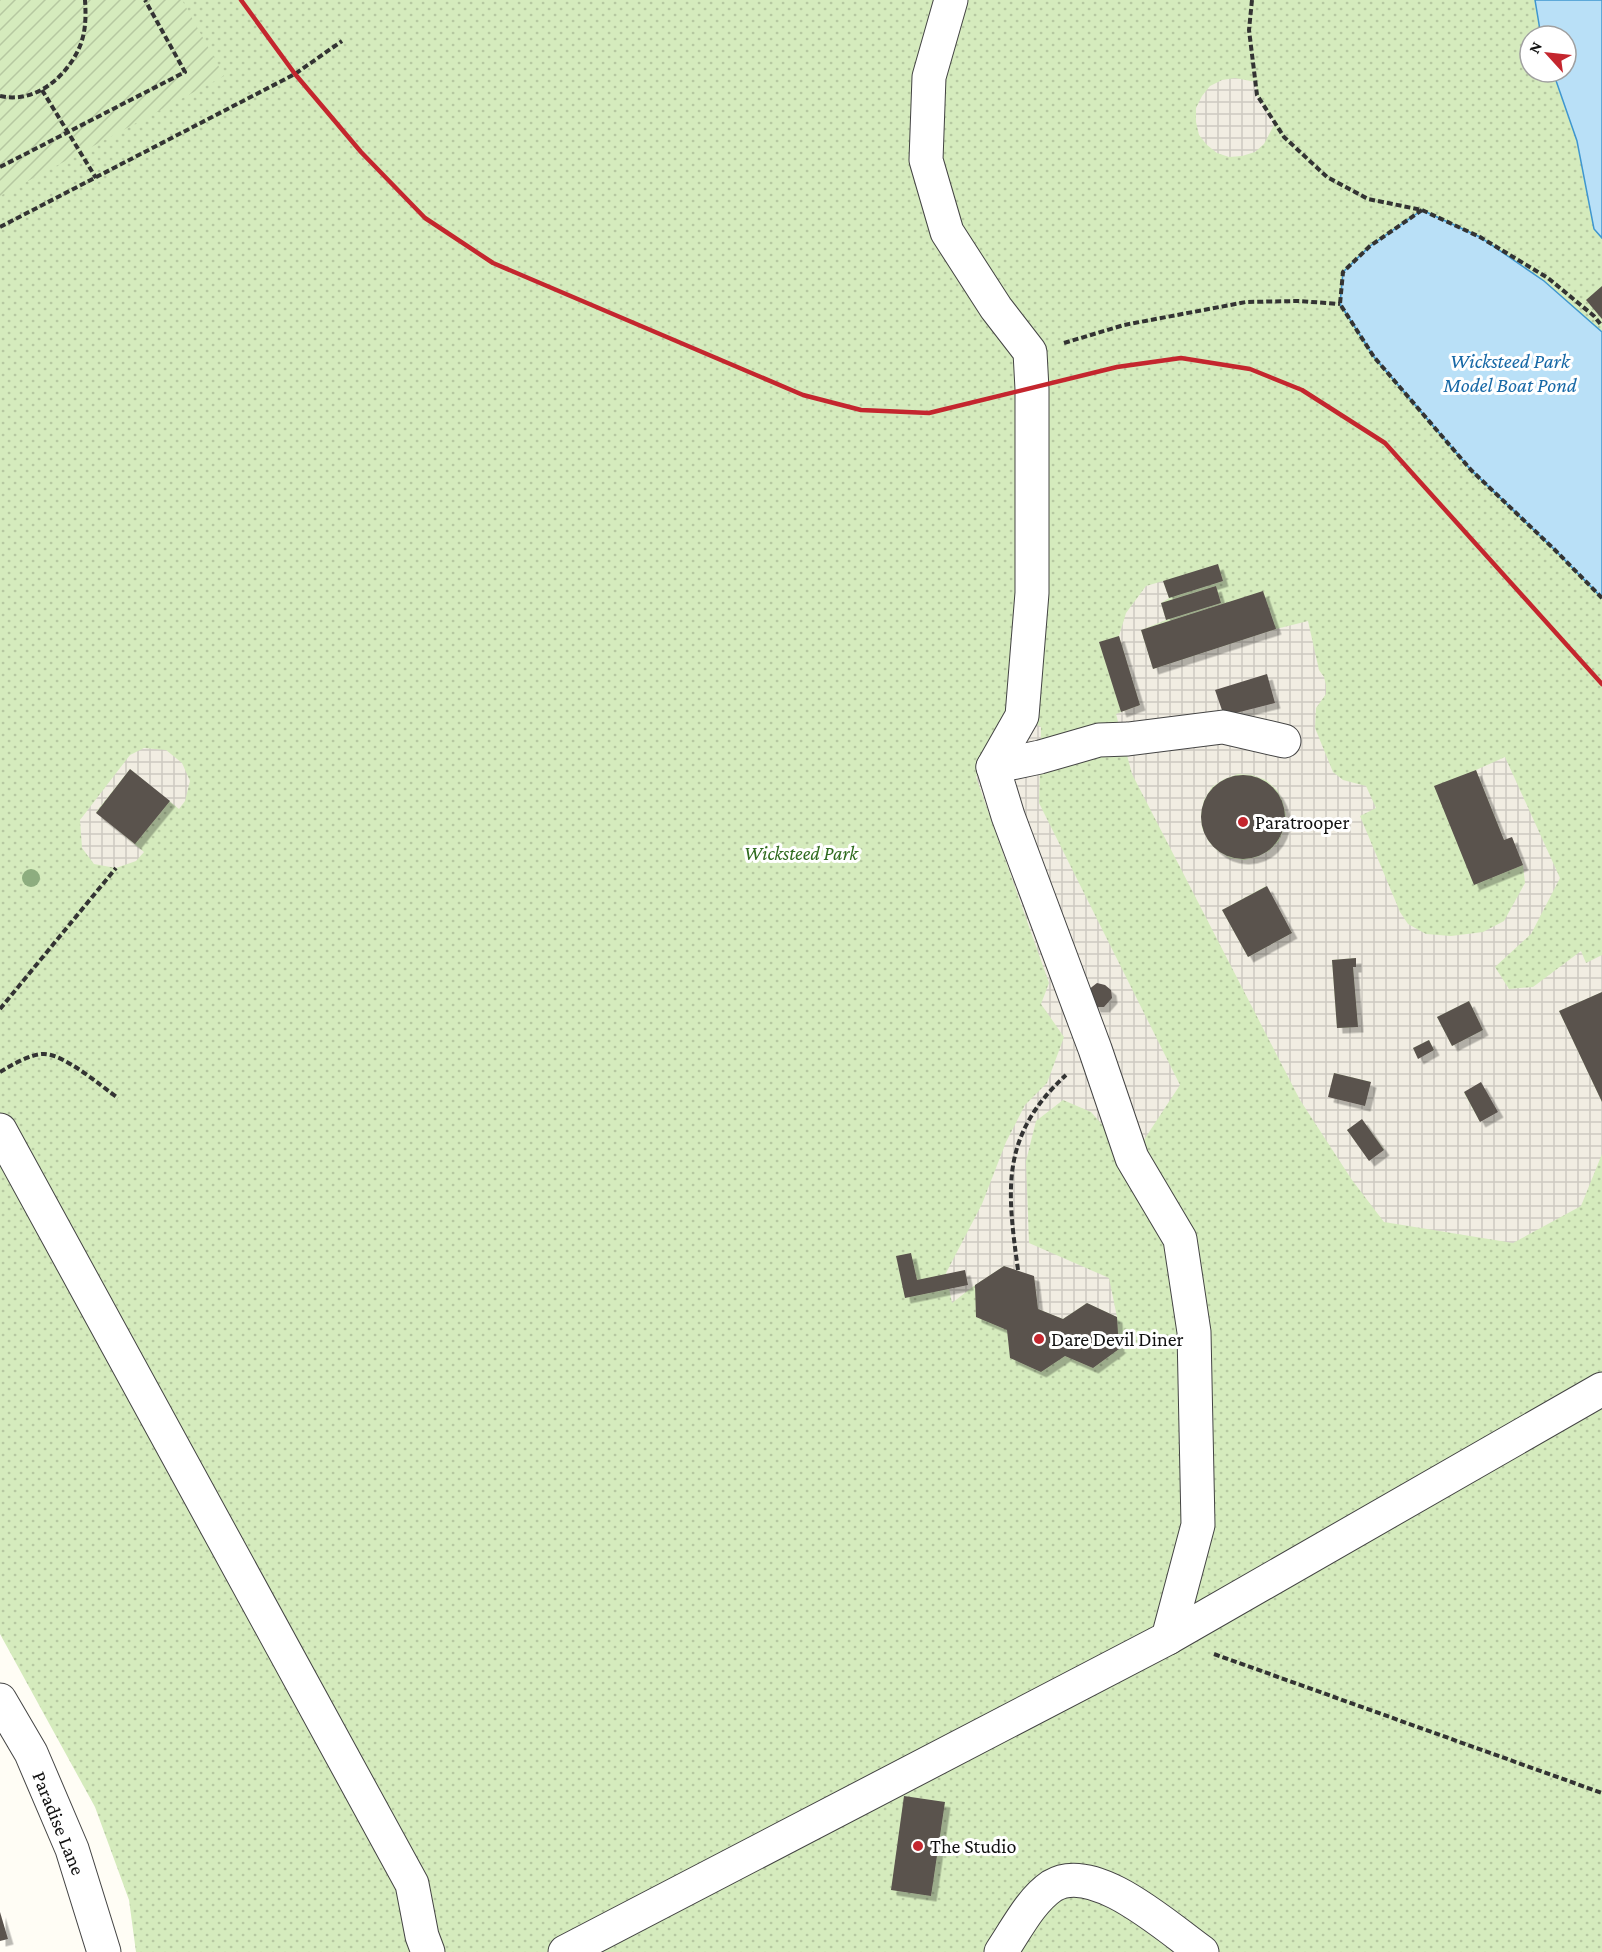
<svg xmlns="http://www.w3.org/2000/svg" width="1602" height="1952" font-family="'Crimson Pro',serif">
<defs>
<pattern id="park-dots" width="8" height="8" patternUnits="userSpaceOnUse" patternTransform="scale(1.5)"><rect width="8" height="8" fill="#d5ebbd"/><path d="M2 2h.1M6 6h.1" fill="none" stroke="#b6c8a1" stroke-width="1.8" stroke-linecap="round"/></pattern>
<pattern id="garden-furrows" width="10" height="10" patternUnits="userSpaceOnUse" patternTransform="scale(1.5)"><rect width="10" height="10" fill="#d5ebbd"/><path d="M-1 1l2-2M0 10L10 0M9 11l2-2" fill="none" stroke="#b6c8a1"/></pattern>
<pattern id="plaza-grid" width="8" height="8" patternUnits="userSpaceOnUse" patternTransform="scale(1.5)"><rect width="8" height="8" fill="#f1ede2"/><path d="M0 4h8M4 0v8" fill="none" stroke="#cecac1"/></pattern>
<filter id="shadow"><feDropShadow dx="5.5" dy="5.5" stdDeviation="0" flood-color="#0004"/></filter>
</defs>
<rect width="100%" height="100%" fill="#fffdf5"/>
<path fill="url(#park-dots)" fill-rule="evenodd" d="M0 0H1602V1952H136L129 1900 95 1807 0 1634ZM1530 36H1566V72H1530Z"/>
<polygon fill="url(#garden-furrows)" points="0,0 182,0 224,76 0,196"/>
<g fill="url(#plaza-grid)" fill-rule="evenodd">
<polygon points="1235,78 1256,82 1257,95 1275,123 1264,144 1255,152 1242,156 1229,157 1217,153 1207,145 1199,135 1196,122 1196,108 1202,96 1210,86 1222,80"/>
<path d="M1163 581 1169 598 1161 603 1166 620 1141 630 1153 669 1276 629 1308 621 1319 670 1324 677 1326 685V694L1316 708 1315 728 1333 772 1343 780 1366 786 1376 808 1360 816 1400 912 1408 924 1426 934 1451 936 1483 932 1504 921 1525 883 1523 865 1512 838 1504 840 1476 770 1505 757 1560 878 1531 934 1495 967 1509 989 1533 987 1581 951 1586 963 1602 955V992L1559 1011 1602 1102V1154L1581 1206 1513 1243 1384 1222 1352 1180 1300 1100 1132 774 1116 714 1140 705 1119 636 1126 613 1146 586ZM1238 774 1252 775 1266 780 1277 790 1283 802 1286 815 1284 829 1279 841 1269 851 1257 857 1244 860 1230 858 1218 851 1209 842 1202 828 1201 814 1204 800 1212 787 1224 779ZM1266 886 1292 933 1248 957 1222 910ZM1355 958 1356 966 1353 967 1358 1027 1337 1028 1332 960ZM1469 1001 1483 1030 1452 1046 1437 1017ZM1429 1040 1434 1050 1418 1058 1413 1048ZM1334 1073 1371 1082 1329 1096ZM1481 1083 1480 1122 1464 1093ZM1362 1120 1384 1149 1369 1160 1347 1130Z"/>
<polygon points="1022,716 1041,727 1039,803 1180,1085 1132,1158 1091,1112 1063,1100 1036,1121 1026,1161 1029,1243 1109,1278 1117,1317 1087,1303 1063,1319 1038,1309 1034,1277 1004,1266 975,1285 952,1303 946,1273 982,1204 1006,1142 1025,1105 1047,1083 1064,1037 1041,1004 1049,983 976,777"/>
<polygon points="144,748 166,750 182,763 190,781 185,801 179,809 130,769 96,812 144,852 136,861 116,868 94,864 82,848 80,820 130,755"/>
</g>
<g fill="#b9e0f7" stroke="#3f96cf" stroke-width="1.5">
<polygon points="1535,0 1602,0 1602,238 1594,229 1577,141 1553,72 1566,72 1566,36 1541,36"/>
<polygon points="1422,210 1480,237 1544,281 1602,332 1602,598 1555,550 1471,470 1374,357 1340,304 1343,272 1370,246"/>
</g>
<g fill="#5a524d" filter="url(#shadow)">
<polygon points="1602,286 1602,319 1586,300"/>
<polygon points="1218,564 1223,581 1169,598 1163,581"/>
<polygon points="1216,586 1221,603 1166,620 1161,603"/>
<polygon points="1263,591 1276,629 1153,669 1141,630"/>
<polygon points="1119,636 1140,705 1121,712 1099,642"/>
<polygon points="1267,674 1275,703 1224,716 1215,690"/>
<polygon points="130,769 170,801 135,844 96,813"/>
<polygon points="1476,770 1504,840 1512,837 1523,865 1474,885 1434,786"/>
<circle cx="1243" cy="817" r="42"/>
<polygon points="1267,886 1292,933 1248,957 1222,910"/>
<polygon points="1356,958 1356,967 1353,967 1358,1027 1337,1028 1332,960"/>
<polygon points="1097,983 1105,985 1111,990 1112,998 1104,1007 1095,1007 1088,990"/>
<polygon points="1602,992 1602,1102 1559,1011"/>
<polygon points="1469,1001 1483,1030 1452,1046 1437,1017"/>
<polygon points="1429,1040 1434,1050 1418,1059 1413,1048"/>
<polygon points="1334,1073 1371,1082 1365,1106 1328,1097"/>
<polygon points="1481,1082 1498,1112 1480,1122 1464,1092"/>
<polygon points="1362,1119 1384,1150 1369,1161 1347,1130"/>
<polygon points="911,1253 917,1280 965,1270 968,1285 905,1298 896,1256"/>
<polygon points="1004,1266 1034,1276 1038,1309 1063,1319 1087,1303 1117,1317 1119,1349 1093,1368 1065,1356 1041,1372 1010,1358 1007,1330 976,1317 975,1285"/>
<polygon points="904,1796 945,1802 931,1896 891,1890"/>
<polygon points="0,1912 8,1939 0,1941"/>
</g>
<g fill="none" stroke-linecap="round" stroke-linejoin="round">
<defs>
<g id="minor">
<polyline points="993,767 1040,757 1099,740 1128,739 1223,727 1284,741"/>
<polyline points="0,1130 412,1884 422,1936 428,1952"/>
<polyline points="1168,1638 1602,1389"/>
<polyline points="0,1700 31,1753 72,1849 104,1952"/>
<polyline points="565,1952 1168,1638 1198,1525 1194,1332 1180,1239 1132,1158 1095,1049 1008,816 993,767 1022,716 1032,593 1032,389 1030,352 996,308 947,232 926,160 929,77 951,0"/>
<path d="M1001 1952C1016 1930 1030 1901 1052 1886 1094 1860 1168 1928 1202 1952"/>
</g>
</defs>
<use href="#minor" stroke="#444" stroke-width="35"/>
<g stroke="#333" stroke-width="4" stroke-dasharray="6 3" stroke-linecap="butt">
<polyline points="1252,0 1249,30 1257,95 1284,137 1327,177 1368,199 1422,210 1480,237 1548,278 1594,316 1602,326"/>
<polyline points="42,90 96,178"/>
<path d="M0 96C35 104 67 77 80 46 86 31 86 16 85 0"/>
<polyline points="0,167 185,72 145,0"/>
<polyline points="1422,210 1370,246 1343,272 1340,304 1374,357 1471,470 1555,550 1602,598"/>
<polyline points="0,227 295,74 342,41"/>
<polyline points="1064,343 1124,325 1246,302 1298,301 1340,304"/>
<polyline points="0,1009 116,868"/>
<path d="M0 1072C10 1066 30 1054 43 1054 63 1053 101 1086 118 1098"/>
<path d="M1018 1270C1007 1189 1000 1136 1066 1075"/>
<polyline points="1214,1654 1602,1793"/>
</g>
<use href="#minor" stroke="#fff" stroke-width="33"/>
<polyline stroke="#c4262e" stroke-width="4.5" points="241,0 295,74 361,152 425,218 493,263 803,395 861,410 929,413 1117,367 1181,358 1250,369 1302,390 1385,443 1602,684"/>
</g>
<circle fill="#8dad7f" cx="31" cy="878" r="9"/>
<g fill="#c4262e" stroke="#fff" stroke-width="2">
<circle cx="1243" cy="822" r="6"/>
<circle cx="1039" cy="1339" r="6"/>
<circle cx="918" cy="1846" r="6"/>
</g>
<g text-anchor="middle" stroke-width="6" stroke-linejoin="round" paint-order="stroke">
<g font-size="20" fill="#111" stroke="#fff" text-anchor="start">
<text x="1255" y="829">Paratrooper</text>
<text x="1051" y="1346">Dare Devil Diner</text>
<text x="930" y="1853">The Studio</text>
</g>
<g font-size="20" font-style="italic" fill="#2f6b1f" stroke="#fff">
<text x="801" y="860">Wicksteed Park</text>
</g>
<g font-size="20" fill="#111" stroke="#fff">
<text transform="translate(59 1823) rotate(68)" y="7">Paradise Lane</text>
</g>
<g font-size="21" font-style="italic" fill="#1768a6" stroke="#fff">
<text x="1510" y="368">Wicksteed Park<tspan x="1510" dy="24">Model Boat Pond</tspan></text>
</g>
</g>
<g transform="translate(1548 54) rotate(297)"><circle r="28" fill="#ffffff" stroke="#a0a0a0" stroke-width="1.5"/>
<path d="M0-4.5L10 22L0 15L-10 22Z" fill="#c4262e"/>
<text y="-9" font-size="16" font-weight="bold" text-anchor="middle" fill="#111111">N</text>
</g>
</svg>
